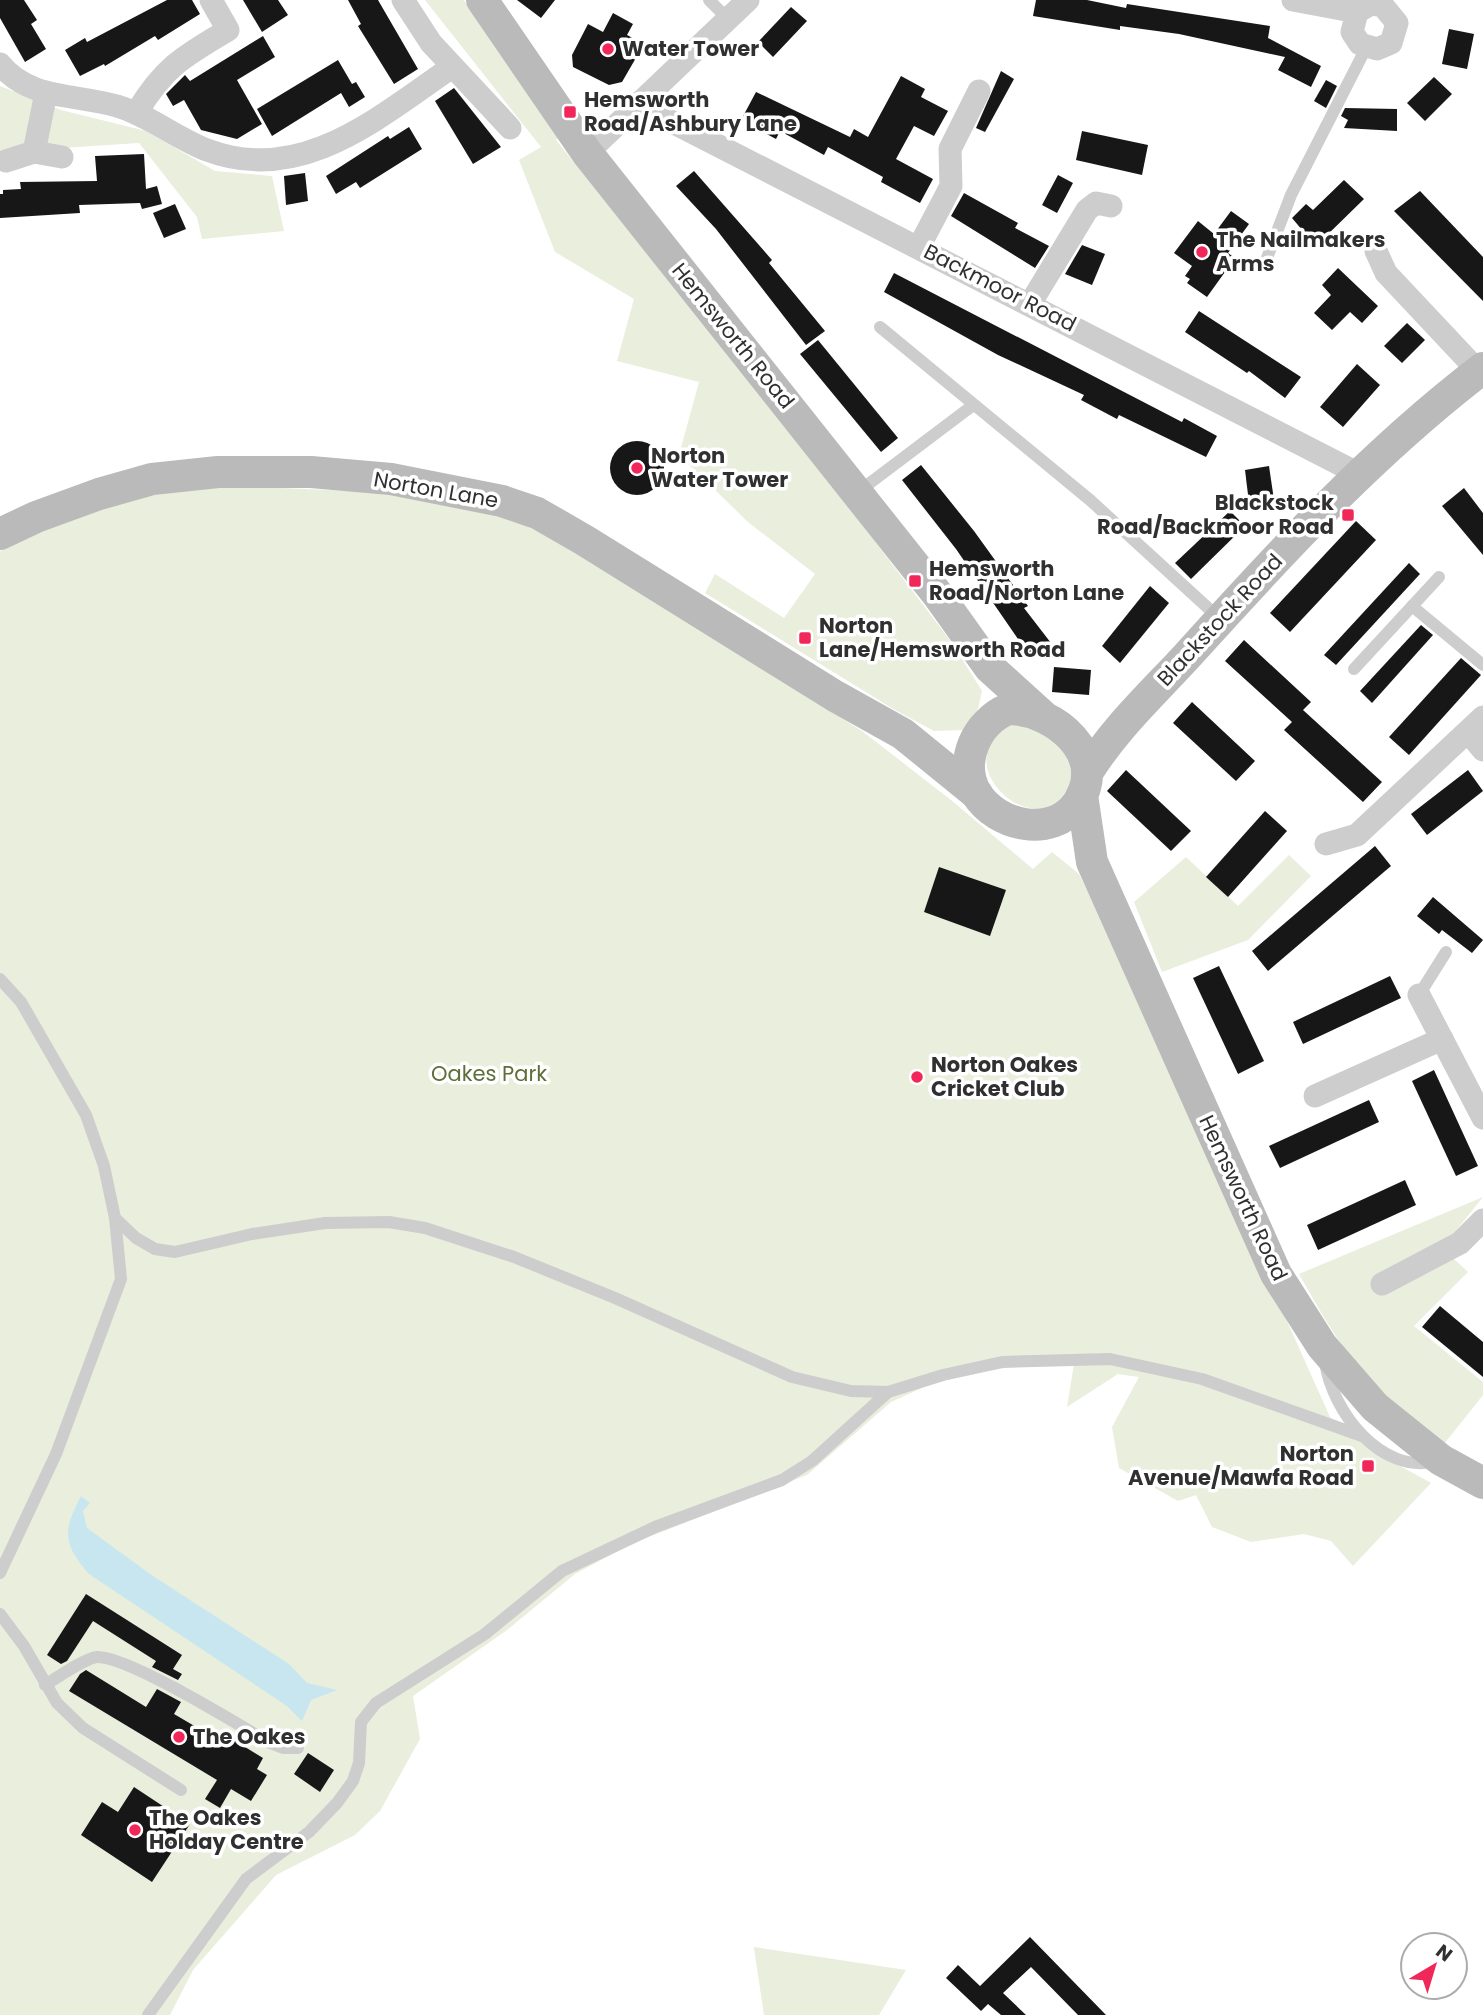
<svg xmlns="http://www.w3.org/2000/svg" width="1483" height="2015" font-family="Poppins,sans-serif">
<rect width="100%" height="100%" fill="#fff"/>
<g fill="#e9eedd">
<polygon points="425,0 464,0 559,137 556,140 832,485 952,643 982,691 978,709 963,730 934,731 895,710 705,593 715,574 784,618 815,574 748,522 679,455 699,382 617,361 634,299 555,252 519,160 541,147"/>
<polygon points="0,86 61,110 146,131 215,171 272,176 284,231 202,239 197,217 139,143 0,152"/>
<polygon points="199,485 382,492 511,518 575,550 862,731 951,800 1033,869 1052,852 1079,874 1135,982 1330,1417 1373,1451 1431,1483 1353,1566 1331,1541 1304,1534 1251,1542 1212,1527 1196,1495 1178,1501 1119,1468 1112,1427 1139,1377 1118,1374 1067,1407 1074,1364 1015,1366 935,1382 891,1402 807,1475 631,1544 575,1574 507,1630 413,1696 420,1739 380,1811 355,1835 276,1875 193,1970 170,2015 0,2015 0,551 47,526 130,500"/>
<path d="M1013 723C1018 723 1025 722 1029 723 1050 728 1079 762 1069 785 1039 852 939 760 1013 723Z"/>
<polygon points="1289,855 1311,876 1248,940 1162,972 1134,902 1186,857 1238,906"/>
<path d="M1483 1197 1442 1248 1468 1272 1414 1326 1483 1382V1395L1444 1444C1425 1429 1404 1414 1386 1397 1349 1363 1324 1318 1299 1274Z"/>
<polygon points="754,1948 754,1947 906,1970 879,2015 764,2015"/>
</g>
<path fill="#c8e6ef" d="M81 1496 90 1503 83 1511 87 1528 150 1574 289 1664 307 1683 337 1690 311 1700 302 1721 287 1706 89 1574C62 1543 63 1531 81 1496Z"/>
<g fill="#171717">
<polygon points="0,0 24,0 37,20 31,24 46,49 25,62 0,18"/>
<polygon points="167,0 192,0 200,14 158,40 155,36 105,66 104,64 80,76 65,50 85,38 87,42"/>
<polygon points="243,0 278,0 288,15 262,32"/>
<polygon points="348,0 378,0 418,69 394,84 358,26 361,24"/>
<polygon points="517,0 555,0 541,18"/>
<polygon points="1036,0 1087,0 1126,8 1127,4 1270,26 1268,38 1321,66 1311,87 1278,70 1285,57 1179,34 1120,26 1120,30 1033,16"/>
<polygon points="791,7 807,21 773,57 758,42"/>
<polygon points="613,13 633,24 627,35 644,44 622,82 609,85 573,67 572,55 588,24 603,32"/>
<polygon points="1449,29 1474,34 1467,69 1442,64"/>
<polygon points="263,36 275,57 237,80 262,124 237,139 201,130 184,100 173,106 166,94 185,75 190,81"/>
<polygon points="338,60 352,84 356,82 365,97 349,107 341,93 272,136 257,109"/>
<polygon points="1001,71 1014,79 985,132 976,128"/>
<polygon points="901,76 925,89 921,97 948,111 934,136 914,126 896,159 933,179 920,203 881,182 883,177 828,147 824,155 780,131 776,139 741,120 756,92 850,137 854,129 868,137"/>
<polygon points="1434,77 1452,94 1425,121 1407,103"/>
<polygon points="1326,80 1337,86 1326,108 1314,101"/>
<polygon points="454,88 501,147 473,164 435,101"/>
<polygon points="1345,108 1397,109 1397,131 1344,128 1348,120 1341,116"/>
<polygon points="409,127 422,149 360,188 356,182 336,194 326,176 388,136 390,139"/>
<polygon points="1082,131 1148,145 1142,175 1076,160"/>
<polygon points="144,154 146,189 157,186 162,204 142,209 140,203 79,205 80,213 0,218 0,194 3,194 3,190 21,189 20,182 97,181 95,156"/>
<polygon points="694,171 772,260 769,263 825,331 806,345 716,229 676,186"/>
<polygon points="305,173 308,201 286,205 284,176"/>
<polygon points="1058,175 1073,183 1057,213 1042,205"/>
<polygon points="1344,180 1364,199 1321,241 1313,232 1308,237 1292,218 1306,204 1313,210"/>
<polygon points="1420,191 1483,257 1483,301 1394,211"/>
<polygon points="964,193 1018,223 1015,228 1049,246 1035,268 951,216"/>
<polygon points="175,204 186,229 164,238 153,213"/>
<polygon points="1231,211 1249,224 1228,253 1235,258 1207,297 1187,283 1190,279 1185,276 1192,266 1174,253 1198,221 1214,234"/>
<polygon points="1082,245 1105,254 1092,285 1065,274"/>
<polygon points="1338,268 1378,306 1362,323 1350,312 1332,330 1314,313 1331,295 1322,285"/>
<polygon points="894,273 1182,422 1184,418 1217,436 1206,457 1119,415 1117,419 1081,400 1084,395 998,355 884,292"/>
<polygon points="1199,311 1301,377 1285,398 1249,371 1247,373 1185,332"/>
<polygon points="1407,323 1425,340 1402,363 1384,346"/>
<polygon points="818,340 898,438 881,452 800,354"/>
<polygon points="1357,364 1380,385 1343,427 1320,407"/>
<circle cx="637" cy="468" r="27"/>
<polygon points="921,465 974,531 1028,606 1024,608 1051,643 1031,658 956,549 902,480"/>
<polygon points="1269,466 1274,500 1249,503 1245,470"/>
<polygon points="1464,488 1483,513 1483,555 1442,506"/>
<polygon points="1230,511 1245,526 1191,579 1175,563"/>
<polygon points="1356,521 1376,540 1290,632 1270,613"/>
<polygon points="1409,563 1420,574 1336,665 1324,655"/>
<polygon points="1150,586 1169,603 1120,663 1102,646"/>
<polygon points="1421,625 1433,635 1372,703 1360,691"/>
<polygon points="1244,640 1311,702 1303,710 1382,782 1363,802 1284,730 1292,722 1225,661"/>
<polygon points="1461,658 1481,675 1409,755 1389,737"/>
<polygon points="1054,667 1091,670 1089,695 1052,692"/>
<polygon points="1192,702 1255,761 1236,781 1173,723"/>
<polygon points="1126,770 1191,831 1171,851 1107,791"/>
<polygon points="1468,770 1483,791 1427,835 1411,814"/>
<polygon points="1265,811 1287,831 1228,897 1206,877"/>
<polygon points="1375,846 1391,866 1268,971 1252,951"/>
<polygon points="939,867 1006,890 990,936 924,912"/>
<polygon points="1433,897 1483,940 1472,953 1442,930 1439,934 1417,916"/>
<polygon points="1219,966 1264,1061 1238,1074 1193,978"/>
<polygon points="1390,976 1401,998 1303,1044 1293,1022"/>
<polygon points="1434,1070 1478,1166 1456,1176 1412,1081"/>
<polygon points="1369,1100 1379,1122 1280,1168 1269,1146"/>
<polygon points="1405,1180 1416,1205 1318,1250 1307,1225"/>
<polygon points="1440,1306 1483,1342 1483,1377 1422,1327"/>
<polygon points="86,1594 182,1655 173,1669 182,1674 178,1680 152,1667 156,1661 93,1621 67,1661 61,1664 47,1655"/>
<polygon points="86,1670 146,1707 157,1689 181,1702 174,1714 220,1741 224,1734 263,1758 257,1769 267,1775 251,1801 231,1789 220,1808 205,1799 217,1780 69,1691 80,1674"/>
<polygon points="308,1753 334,1770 320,1792 294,1774"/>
<polygon points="134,1787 190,1824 152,1882 81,1835 102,1802 118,1812"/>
<polygon points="1030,1937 1106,2015 1078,2015 1031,1967 1003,1993 1026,2015 1001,2015 988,2004 981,2011 946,1978 958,1965 980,1986"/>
</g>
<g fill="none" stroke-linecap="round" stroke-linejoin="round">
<g stroke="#cdcdcd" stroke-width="12">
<polyline points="709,0 728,19"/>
<polyline points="1267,258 1291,195 1366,48"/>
<polyline points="880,327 1090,500 1219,618"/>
<polyline points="858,492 972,406"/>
<polyline points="1412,606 1483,665"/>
<polyline points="1354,669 1439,577"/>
<polyline points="0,979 21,1002 86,1115 104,1166 115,1218 121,1279 56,1454 0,1573"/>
<polyline points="1419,995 1446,952"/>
<polyline points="115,1218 136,1238 155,1249 175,1252 252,1234 325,1223 389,1222 425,1228 514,1257 615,1298 792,1377 851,1391 888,1392 943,1375 1002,1362 1110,1359 1202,1379 1362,1436"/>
<path d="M1325 1362C1332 1411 1381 1476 1437 1461"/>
<polyline points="0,1614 24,1646 57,1703 83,1728 181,1790"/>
<path d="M45 1685C57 1678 85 1658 97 1657 128 1656 239 1725 270 1743L283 1748H298"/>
<polyline points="148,2015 246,1879 309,1832 337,1803 353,1781 359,1763 361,1722 376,1703 485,1634 562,1571 655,1527 782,1480 812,1461 888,1392"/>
</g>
<g stroke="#cdcdcd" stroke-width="23">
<polyline points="403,0 431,43 510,128"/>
<polyline points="1293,0 1357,12 1371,4 1383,6 1397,23 1391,43 1377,49 1360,44 1352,32 1357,12"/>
<path d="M0 64C29 100 76 94 117 106 150 116 176 138 207 150 301 186 379 117 452 67"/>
<polyline points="639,105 1359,474"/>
<path d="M137 112C164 67 184 56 228 30L211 0"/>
<polyline points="34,152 46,93"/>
<polyline points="587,153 748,0"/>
<polyline points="6,161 34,152 62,157"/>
<polyline points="919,247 951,186 950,149 979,91"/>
<polyline points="1376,251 1386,273 1479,372"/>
<polyline points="1030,304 1087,210 1096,203 1111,206"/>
<polyline points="1468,732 1483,750"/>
<polyline points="1326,844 1357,835 1483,717"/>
<polyline points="1419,995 1483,1118"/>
<polyline points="1315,1096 1442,1039"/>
<polyline points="1382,1284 1460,1243 1483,1220"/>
</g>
<g stroke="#bababa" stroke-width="32">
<polyline points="482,0 587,153 938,595 990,668 1042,715"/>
<polyline points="0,534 36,517 99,494 152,479 218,472 311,472 391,479 502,501 537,513 584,540 835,696 903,734 977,794"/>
<path d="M1008 709C1055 709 1110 756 1077 804 1052 838 997 827 976 793 958 761 977 722 1008 709Z"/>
<path d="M1087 773C1114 729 1152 694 1187 656 1279 554 1373 452 1483 368"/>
<polyline points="1082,795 1092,862 1276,1274 1322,1346 1375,1407 1441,1460 1483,1483"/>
</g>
</g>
<g fill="#f12759" stroke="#fff" stroke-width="2.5">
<circle cx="608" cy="49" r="7"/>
<rect x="563" y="105" width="14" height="14" rx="3.5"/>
<circle cx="1202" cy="252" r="7"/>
<circle cx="637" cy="468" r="7"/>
<rect x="1341" y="508" width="14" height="14" rx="3.5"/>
<rect x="908" y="574" width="14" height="14" rx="3.5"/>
<rect x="798" y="631" width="14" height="14" rx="3.5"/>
<circle cx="917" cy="1077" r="7"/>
<rect x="1361" y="1459" width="14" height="14" rx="3.5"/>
<circle cx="179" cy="1737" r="7"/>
<circle cx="135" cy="1830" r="7"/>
</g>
<g text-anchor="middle" stroke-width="7" stroke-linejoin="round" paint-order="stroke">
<g font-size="21" font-weight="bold" fill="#303030" stroke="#fff" text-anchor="start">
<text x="622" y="56">Water Tower</text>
<text x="584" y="107">Hemsworth<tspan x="584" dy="24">Road/Ashbury Lane</tspan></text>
<text x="1216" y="247">The Nailmakers<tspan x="1216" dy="24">Arms</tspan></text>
<text x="651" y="463">Norton<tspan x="651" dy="24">Water Tower</tspan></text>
<text x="1334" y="510" text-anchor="end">Blackstock<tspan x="1334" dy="24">Road/Backmoor Road</tspan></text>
<text x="929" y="576">Hemsworth<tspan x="929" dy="24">Road/Norton Lane</tspan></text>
<text x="819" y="633">Norton<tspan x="819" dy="24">Lane/Hemsworth Road</tspan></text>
<text x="931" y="1072">Norton Oakes<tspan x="931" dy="24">Cricket Club</tspan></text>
<text x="1354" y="1461" text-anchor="end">Norton<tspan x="1354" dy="24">Avenue/Mawfa Road</tspan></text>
<text x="193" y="1744">The Oakes</text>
<text x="149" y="1825">The Oakes<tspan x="149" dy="24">Holday Centre</tspan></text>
</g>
<g font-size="21" fill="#303030" stroke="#fff">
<text transform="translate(1000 288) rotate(27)" y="7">Backmoor Road</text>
<text transform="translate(733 336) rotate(51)" y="7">Hemsworth Road</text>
<text transform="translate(436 490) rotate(10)" y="7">Norton Lane</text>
<text transform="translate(1220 620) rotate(-47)" y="7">Blackstock Road</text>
<text transform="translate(1243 1198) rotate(65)" y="7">Hemsworth Road</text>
</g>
<g font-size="21" fill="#5c6f39" stroke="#fff">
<text x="489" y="1081">Oakes Park</text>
</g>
</g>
<g transform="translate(1434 1966) rotate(38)"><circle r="33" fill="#ffffff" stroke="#acacac" stroke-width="2"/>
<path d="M0-5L12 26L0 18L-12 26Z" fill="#f12759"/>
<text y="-10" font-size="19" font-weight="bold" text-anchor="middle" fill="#303030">N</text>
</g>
</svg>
